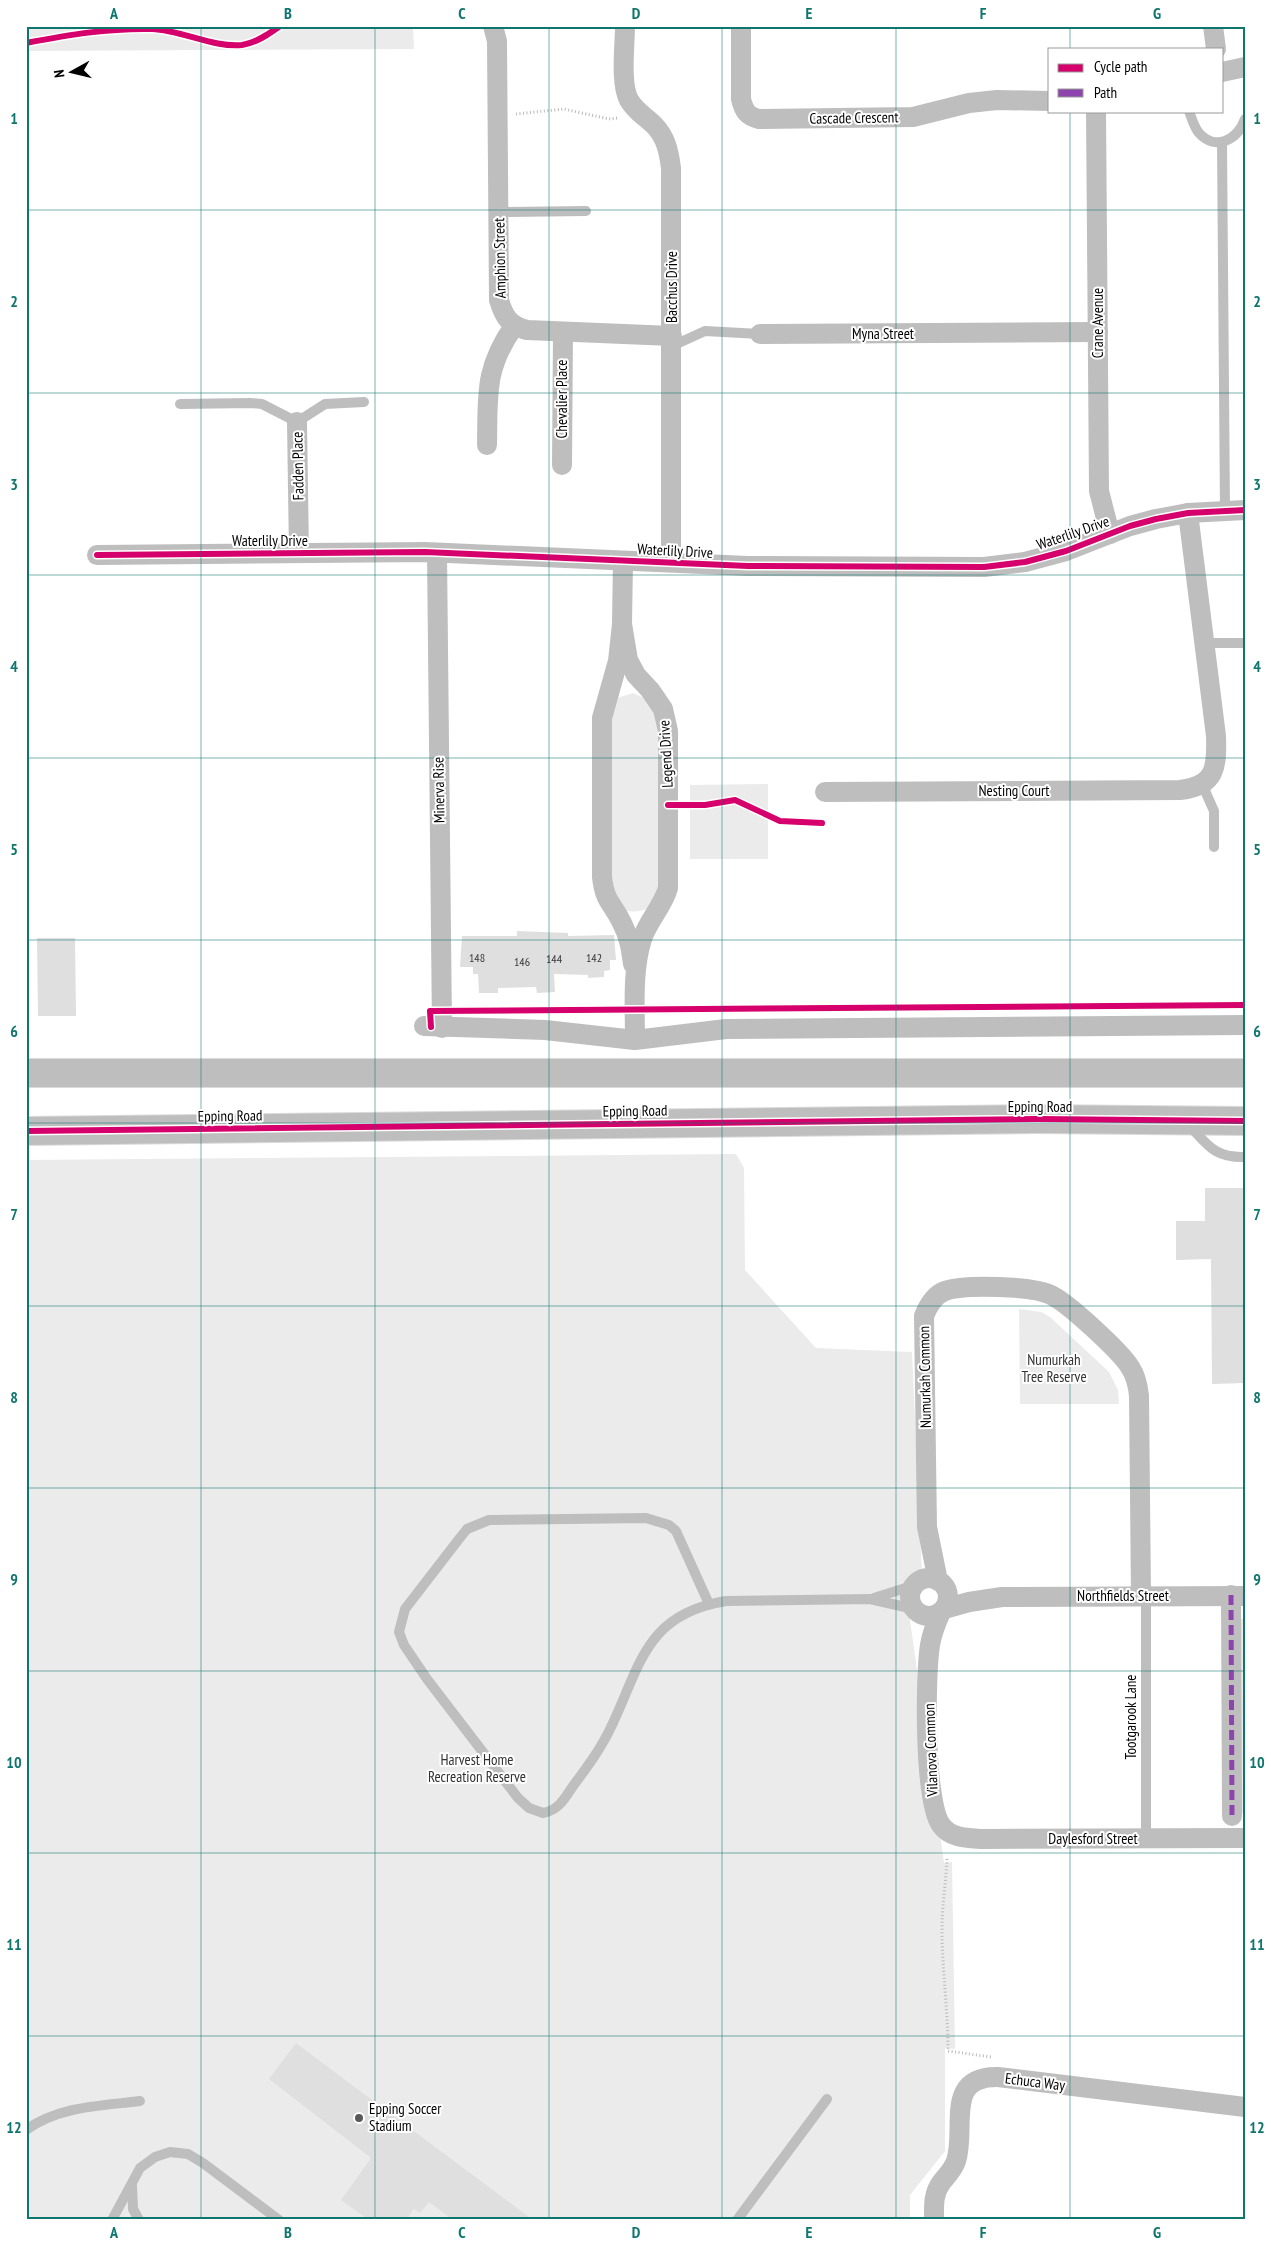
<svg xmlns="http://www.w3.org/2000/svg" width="1271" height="2246" font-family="'PT Sans Narrow',sans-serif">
<rect width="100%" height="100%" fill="#fff"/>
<g fill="#ebebeb">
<polygon points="26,26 413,26 414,49 26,51"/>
<path d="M633 693 649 700 659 725 661 882C654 903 652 914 626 911L609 884 608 724 617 698Z"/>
<polygon points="768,784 768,859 690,859 690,785"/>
<polygon points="736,1154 744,1168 745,1270 816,1348 912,1352 922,1576 910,1586 910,1620 944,1863 952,1862 955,2049 945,2048 945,2151 910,2195 910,2220 26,2220 26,1160"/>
<polygon points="1019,1309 1041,1312 1050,1317 1109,1372 1118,1390 1119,1404 1020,1404"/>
<polygon points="1234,1618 1245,1619 1245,1813 1235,1814"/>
</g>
<g fill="#dfdfdf">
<polygon points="517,931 568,933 568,936 614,935 616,960 610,960 610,970 604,971 604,977 588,978 588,975 554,974 555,992 537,993 536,987 498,988 498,993 479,993 478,974 473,974 473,967 460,967 462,936 517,936"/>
<polygon points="37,938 75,938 76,1016 38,1016"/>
<polygon points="1205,1188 1245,1188 1245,1383 1212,1384 1211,1259 1176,1260 1176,1221 1205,1221"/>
<polygon points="296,2043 360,2091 533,2220 453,2220 429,2202 420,2213 414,2209 406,2220 369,2220 341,2200 371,2158 269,2079"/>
</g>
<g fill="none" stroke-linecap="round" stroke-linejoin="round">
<defs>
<g id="primary">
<polyline points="26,1073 1245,1073"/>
<polyline points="26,1131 1037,1119 1245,1121"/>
</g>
</defs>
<use href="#primary" stroke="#dbdbdb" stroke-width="30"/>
<g stroke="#b9b9b9" stroke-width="3" stroke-dasharray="1 2.5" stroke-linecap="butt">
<polyline points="516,114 564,109 609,119 618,118"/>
<path d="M947 1859C946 1882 942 1905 942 1928 942 1970 948 2010 948 2051L991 2057"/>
</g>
<g stroke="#bebebe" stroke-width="10">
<path d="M1189 111C1192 119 1194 127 1199 133 1216 152 1238 139 1245 119"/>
<polyline points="1222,143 1225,510"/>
<polyline points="499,212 586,211"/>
<polyline points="672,346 705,331 760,334"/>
<polyline points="180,404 250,403 262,404 297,422 325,404 364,402"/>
<polyline points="1204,643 1245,643"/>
<polyline points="1202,784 1214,811 1214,847"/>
<path d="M1188 1124C1208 1145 1214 1158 1245 1157"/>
<polyline points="1146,1596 1146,1838"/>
<polyline points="874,1598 915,1585"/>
<path d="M709 1604 676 1531 669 1525 646 1518 489 1520 467 1529 459 1539 405 1609 399 1632 404 1645 427 1679 518 1798 529 1808 543 1813C559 1810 565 1798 573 1786 588 1766 602 1747 612 1725 641 1664 646 1614 726 1601L870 1599 914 1609"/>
<path d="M26 2130C58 2106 101 2106 140 2101"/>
<polyline points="132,2186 133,2209 139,2220"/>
<polyline points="112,2220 140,2168 155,2157 170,2152 188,2154 203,2163 279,2220"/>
<polyline points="737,2220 827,2099"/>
</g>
<g stroke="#bebebe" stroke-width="20">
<path d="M493 26 497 41 499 300C504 317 509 325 527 330L672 336"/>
<path d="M625 26C625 46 620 83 629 100 635 111 646 117 654 125 666 137 669 152 671 168V562"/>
<path d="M741 26V99C744 111 747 116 759 119L913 117 969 103 997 100 1050 101"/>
<polyline points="1213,26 1216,49"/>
<polyline points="1222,72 1245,67"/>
<polyline points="1096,111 1099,491 1110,534"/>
<polyline points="760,334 1098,332"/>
<polyline points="297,422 299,553"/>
<path d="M487 445C488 395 484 369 514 326"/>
<polyline points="562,465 563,332"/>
<polyline points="437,553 442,1028"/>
<polyline points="97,555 425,552 748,566 984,567 1025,562 1066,551 1130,526 1156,519 1188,513 1245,510"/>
<path d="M623 561 622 624 618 661 602 718V877C605 903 612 902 622 923 629 936 631 949 633 964"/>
<path d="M622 624 628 660 636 675 650 690 663 709 668 731V888C663 906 648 921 642 939 632 971 635 1007 635 1040"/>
<path d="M825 792 1180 790C1216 786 1217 767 1216 736L1188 513"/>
<polyline points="424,1026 545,1030 635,1040 726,1029 1245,1025"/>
<circle cx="929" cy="1597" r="19"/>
<path d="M938 1581 927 1527 924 1316C928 1306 934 1295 945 1291 964 1284 1034 1286 1051 1295 1068 1303 1120 1351 1130 1367 1136 1376 1138 1385 1139 1396L1141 1596"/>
<polyline points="1231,1595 1232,1816"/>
<polyline points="944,1609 969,1602 1002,1597 1245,1596"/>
<path d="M941 1612C936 1623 932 1633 930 1645 925 1676 924 1802 941 1825 951 1839 969 1838 983 1839L1245 1838"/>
<path d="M934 2220C934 2206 933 2194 941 2183 947 2175 953 2170 956 2161 967 2129 943 2076 998 2077L1245 2107"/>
</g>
<use href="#primary" stroke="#bebebe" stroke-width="28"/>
<polyline stroke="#8e44ad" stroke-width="5" stroke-dasharray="10 5" stroke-linecap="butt" points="1231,1595 1232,1816"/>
<defs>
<g id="cycleway">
<path d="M26 43C68 35 108 28 152 29 181 30 214 48 242 45 256 43 269 34 280 26"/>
<polyline points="97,555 425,552 748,566 984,567 1025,562 1066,551 1130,526 1156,519 1188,513 1245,510"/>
<polyline points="668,805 705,805 735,800 780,821 822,823"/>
<polyline points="431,1027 430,1011 1245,1005"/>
<polyline points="26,1131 1037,1119 1245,1121"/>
</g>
</defs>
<use href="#cycleway" stroke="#fff" stroke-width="9"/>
<use href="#cycleway" stroke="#d6006c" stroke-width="6"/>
</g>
<path fill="none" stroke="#0f766e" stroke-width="1" stroke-opacity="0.55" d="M201 26V2220M375 26V2220M549 26V2220M722 26V2220M896 26V2220M1070 26V49M1070 111V2220M26 210H1245M26 393H1245M26 575H1245M26 758H1245M26 940H1245M26 1123H1245M26 1306H1245M26 1488H1245M26 1671H1245M26 1853H1245M26 2036H1245"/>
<circle fill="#595959" stroke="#fff" stroke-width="2" cx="359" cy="2118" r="5"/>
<g text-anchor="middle" stroke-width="4" stroke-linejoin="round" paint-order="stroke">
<g font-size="12" fill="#383838">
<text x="477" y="962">148</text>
<text x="594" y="962">142</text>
<text x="554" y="963">144</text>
<text x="522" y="966">146</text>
</g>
<g font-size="15" fill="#000" stroke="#fff">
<text transform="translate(854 118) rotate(-1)" y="5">Cascade Crescent</text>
<text transform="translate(500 258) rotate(-91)" y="5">Amphion Street</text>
<text transform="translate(672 287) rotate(-90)" y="5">Bacchus Drive</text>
<text transform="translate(1098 323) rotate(-90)" y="5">Crane Avenue</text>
<text x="883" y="339">Myna Street</text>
<text transform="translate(562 399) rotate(-90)" y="5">Chevalier Place</text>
<text transform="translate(298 466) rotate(-91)" y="5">Fadden Place</text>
<text transform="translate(1073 533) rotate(-19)" y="5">Waterlily Drive</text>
<text x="270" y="546">Waterlily Drive</text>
<text transform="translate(675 551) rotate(3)" y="5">Waterlily Drive</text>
<text transform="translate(666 754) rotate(-93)" y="5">Legend Drive</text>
<text transform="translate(439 790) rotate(-91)" y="5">Minerva Rise</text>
<text x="1014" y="796">Nesting Court</text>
<text x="1040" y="1112">Epping Road</text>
<text transform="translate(635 1111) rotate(-1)" y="5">Epping Road</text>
<text transform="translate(230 1116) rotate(-1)" y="5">Epping Road</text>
<text transform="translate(925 1377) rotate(-91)" y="5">Numurkah Common</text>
<text x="1123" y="1601">Northfields Street</text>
<text transform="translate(1131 1717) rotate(-90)" y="5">Tootgarook Lane</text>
<text transform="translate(931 1750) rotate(-92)" y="5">Vilanova Common</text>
<text x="1093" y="1844">Daylesford Street</text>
<text transform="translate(1035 2082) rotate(7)" y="5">Echuca Way</text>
</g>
<g font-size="15" fill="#323232" stroke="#fff">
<text x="1054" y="1365">Numurkah<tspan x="1054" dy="17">Tree Reserve</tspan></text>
<text x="477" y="1765">Harvest Home<tspan x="477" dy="17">Recreation Reserve</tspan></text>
</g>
<g font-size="15" fill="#000" stroke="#fff" text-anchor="start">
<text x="369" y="2114">Epping Soccer<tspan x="369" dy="17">Stadium</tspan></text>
</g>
</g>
<rect width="1271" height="2246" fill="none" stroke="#ffffff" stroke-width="55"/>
<rect x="1048" y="48" width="175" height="65" fill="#ffffff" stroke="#999999"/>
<rect x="1058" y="64" width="25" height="8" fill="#d6006c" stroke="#999999"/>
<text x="1094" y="72" font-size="15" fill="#000000">Cycle path</text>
<rect x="1058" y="89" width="25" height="8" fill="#8e44ad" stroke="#999999"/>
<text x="1094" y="98" font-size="15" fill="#000000">Path</text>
<g transform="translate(72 72) rotate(262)" stroke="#ffffff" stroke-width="4" paint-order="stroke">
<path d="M0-4L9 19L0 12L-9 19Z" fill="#000000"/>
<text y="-8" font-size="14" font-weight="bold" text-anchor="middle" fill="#000000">N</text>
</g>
<rect x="28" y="28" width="1216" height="2190" fill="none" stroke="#0f766e" stroke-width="2"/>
<g font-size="16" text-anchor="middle" font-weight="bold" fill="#0f766e">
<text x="114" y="19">A</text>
<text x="288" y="19">B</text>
<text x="462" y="19">C</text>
<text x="636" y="19">D</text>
<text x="809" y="19">E</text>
<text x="983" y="19">F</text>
<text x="1157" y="19">G</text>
<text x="14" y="124">1</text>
<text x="1257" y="124">1</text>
<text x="14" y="307">2</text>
<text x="1257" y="307">2</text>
<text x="14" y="490">3</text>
<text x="1257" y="490">3</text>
<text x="14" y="672">4</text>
<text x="1257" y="672">4</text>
<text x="14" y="855">5</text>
<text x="1257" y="855">5</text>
<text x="14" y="1037">6</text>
<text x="1257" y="1037">6</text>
<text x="14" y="1220">7</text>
<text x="1257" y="1220">7</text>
<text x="14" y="1403">8</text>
<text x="1257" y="1403">8</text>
<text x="14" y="1585">9</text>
<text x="1257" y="1585">9</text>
<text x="14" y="1768">10</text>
<text x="1257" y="1768">10</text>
<text x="14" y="1950">11</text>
<text x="1257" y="1950">11</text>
<text x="14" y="2133">12</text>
<text x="1257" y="2133">12</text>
<text x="114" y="2238">A</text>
<text x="288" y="2238">B</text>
<text x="462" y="2238">C</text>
<text x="636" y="2238">D</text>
<text x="809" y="2238">E</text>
<text x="983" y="2238">F</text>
<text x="1157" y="2238">G</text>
</g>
</svg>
